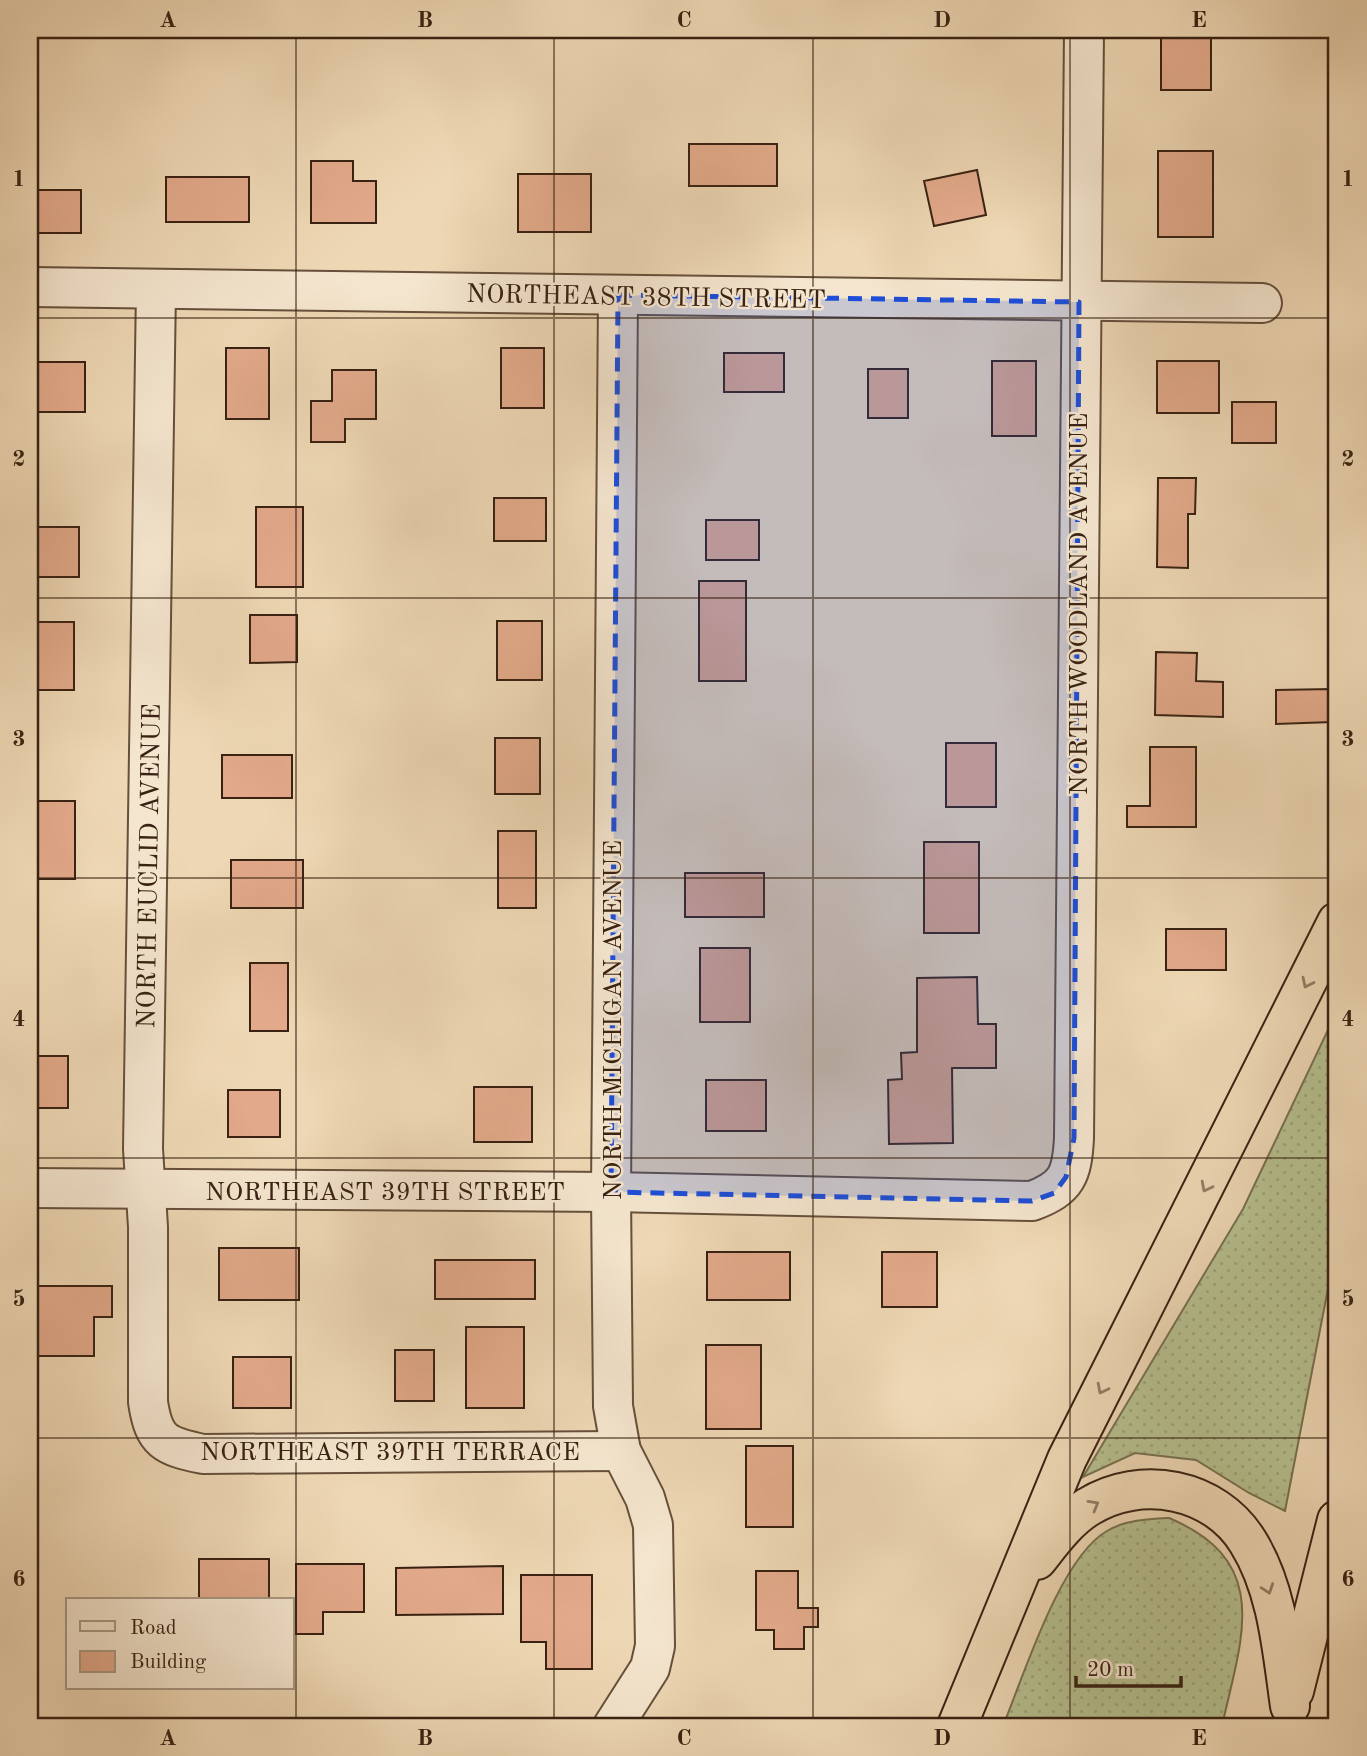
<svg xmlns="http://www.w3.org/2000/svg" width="1367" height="1756" font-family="'Old Standard TT',serif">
<defs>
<pattern id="grass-dots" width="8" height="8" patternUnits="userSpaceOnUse" patternTransform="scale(1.75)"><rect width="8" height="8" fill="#b6bf8f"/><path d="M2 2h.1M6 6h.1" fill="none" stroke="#9da47a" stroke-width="1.8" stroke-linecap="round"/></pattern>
</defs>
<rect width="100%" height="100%" fill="#eed7b4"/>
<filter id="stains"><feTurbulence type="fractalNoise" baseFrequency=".00286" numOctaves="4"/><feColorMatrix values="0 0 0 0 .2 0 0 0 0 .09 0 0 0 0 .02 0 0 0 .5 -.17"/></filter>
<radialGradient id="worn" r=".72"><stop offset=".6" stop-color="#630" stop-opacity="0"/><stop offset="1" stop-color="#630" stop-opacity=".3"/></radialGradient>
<g fill="url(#grass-dots)" stroke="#787051" stroke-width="2">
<polygon points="1337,1011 1337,1242 1285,1511 1249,1493 1196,1460 1135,1453 1083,1477 1243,1209"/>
<path d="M1169 1518C1274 1562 1241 1639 1222 1726H1003C1024 1675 1060 1558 1107 1531 1125 1520 1149 1519 1169 1518Z"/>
</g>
<g fill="#e2a98a" stroke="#392213" stroke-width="2">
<rect x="30" y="33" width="6" height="34"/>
<rect x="1161" y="33" width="50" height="57"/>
<rect x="689" y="144" width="88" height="42"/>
<rect x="1158" y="151" width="55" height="86"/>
<polygon points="311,161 353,161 353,181 376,181 376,223 311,223"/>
<polygon points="977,170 986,215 934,226 924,181"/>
<rect x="518" y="174" width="73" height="58"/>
<rect x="166" y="177" width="83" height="45"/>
<rect x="30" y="190" width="51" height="43"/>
<rect x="226" y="348" width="43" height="71"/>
<rect x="501" y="348" width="43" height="60"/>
<rect x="724" y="353" width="60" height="39"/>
<rect x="992" y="361" width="44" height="75"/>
<rect x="1157" y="361" width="62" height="52"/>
<rect x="30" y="362" width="55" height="50"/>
<rect x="868" y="369" width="40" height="49"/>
<polygon points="332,370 376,370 376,419 345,419 345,442 311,442 311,401 332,401"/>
<rect x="1232" y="402" width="44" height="41"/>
<polygon points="1158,478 1196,478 1195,514 1188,514 1188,568 1157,567"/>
<rect x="494" y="498" width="52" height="43"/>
<rect x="256" y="507" width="47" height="80"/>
<rect x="706" y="520" width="53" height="40"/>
<rect x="30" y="527" width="49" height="50"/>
<rect x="699" y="581" width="47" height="100"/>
<polygon points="250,615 297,615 297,662 250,663"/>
<rect x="497" y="621" width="45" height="59"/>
<rect x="30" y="622" width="44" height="68"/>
<polygon points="1156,652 1197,653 1196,681 1223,682 1223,717 1155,715"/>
<polygon points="1331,689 1332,722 1276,724 1276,690"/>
<rect x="495" y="738" width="45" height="56"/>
<rect x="946" y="743" width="50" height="64"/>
<polygon points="1150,747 1196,747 1196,827 1127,827 1127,806 1150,806"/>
<rect x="222" y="755" width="70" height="43"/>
<rect x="30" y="801" width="45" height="78"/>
<rect x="498" y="831" width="38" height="77"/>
<rect x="924" y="842" width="55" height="91"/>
<rect x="231" y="860" width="72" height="48"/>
<rect x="685" y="873" width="79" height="44"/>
<rect x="1166" y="929" width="60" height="41"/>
<rect x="700" y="948" width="50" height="74"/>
<rect x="250" y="963" width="38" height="68"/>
<polygon points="977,977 978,1024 996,1024 996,1068 952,1068 953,1143 889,1144 888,1080 902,1079 901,1053 917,1052 917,978"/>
<rect x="30" y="1056" width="38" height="52"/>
<rect x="706" y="1080" width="60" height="51"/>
<rect x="474" y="1087" width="58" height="55"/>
<rect x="228" y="1090" width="52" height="47"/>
<rect x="219" y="1248" width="80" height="52"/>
<rect x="707" y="1252" width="83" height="48"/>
<rect x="882" y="1252" width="55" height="55"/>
<rect x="435" y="1260" width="100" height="39"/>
<polygon points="30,1286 112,1286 112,1317 94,1317 94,1356 32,1356"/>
<rect x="466" y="1327" width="58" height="81"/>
<rect x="706" y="1345" width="55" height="84"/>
<rect x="395" y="1350" width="39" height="51"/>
<rect x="233" y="1357" width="58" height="51"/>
<rect x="746" y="1446" width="47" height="81"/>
<rect x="199" y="1559" width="70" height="41"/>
<polygon points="296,1564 364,1564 364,1612 323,1612 323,1634 296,1634"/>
<polygon points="503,1566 503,1614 396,1615 396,1568"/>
<polygon points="756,1571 798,1571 798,1608 818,1608 818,1627 804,1627 804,1649 774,1649 774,1630 756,1630"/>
<polygon points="521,1575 592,1575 592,1669 546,1669 546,1642 521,1642"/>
</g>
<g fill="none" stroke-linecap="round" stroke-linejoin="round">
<defs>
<g id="minor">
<polyline points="30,287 1262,303"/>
<path d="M156 289 143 1149 148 1227V1402C154 1442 165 1446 203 1454L621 1451"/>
<path d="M30 1188 611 1192 1032 1201C1067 1188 1072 1175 1074 1138L1084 30"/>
<polyline points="613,1726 650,1668 655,1646 653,1525 645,1498 621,1451 613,1406 611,1192 618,295"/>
</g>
<g id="highway">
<path d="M1037 1560C1052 1541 1067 1520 1088 1507 1141 1474 1215 1488 1248 1542 1278 1590 1282 1651 1290 1706"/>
<polyline points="1294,1691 1337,1520"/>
<polyline points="957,1726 1067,1459 1337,922"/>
</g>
</defs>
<use href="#minor" stroke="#664f3b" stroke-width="42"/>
<use href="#highway" stroke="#392213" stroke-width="42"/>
<use href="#minor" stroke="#f4e5ce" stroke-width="38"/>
<use href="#highway" stroke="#eed7b4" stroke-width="38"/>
</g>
<defs><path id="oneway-chevron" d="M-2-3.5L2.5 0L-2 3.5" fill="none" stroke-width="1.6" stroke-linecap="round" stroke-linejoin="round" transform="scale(1.75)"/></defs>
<g stroke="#947c64">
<use href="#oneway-chevron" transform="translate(1307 983) rotate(116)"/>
<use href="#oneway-chevron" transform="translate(1206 1187) rotate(117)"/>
<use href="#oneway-chevron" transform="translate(1102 1389) rotate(117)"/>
<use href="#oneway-chevron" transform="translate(1094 1505) rotate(-30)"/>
<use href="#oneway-chevron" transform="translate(1268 1589) rotate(71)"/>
</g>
<path fill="#1d4ed8" fill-opacity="0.2" stroke="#1d4ed8" stroke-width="5" stroke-dasharray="14 9" stroke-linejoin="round" d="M618 295 1079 302 1074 1138 1066 1177 1054 1193 1032 1201 611 1192Z"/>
<path fill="none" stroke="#392213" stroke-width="2" stroke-opacity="0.55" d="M296 30V1726M554 30V1726M813 30V1726M1070 30V1726M30 318H1337M30 598H1337M30 878H1337M30 1158H1337M30 1438H1337"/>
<g text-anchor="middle" stroke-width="5" stroke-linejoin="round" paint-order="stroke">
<g font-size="26" fill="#392213" stroke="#f4e5ce">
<text transform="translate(646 296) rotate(1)" y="9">NORTHEAST 38TH STREET</text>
<text transform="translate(1078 604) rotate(-90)" y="9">NORTH WOODLAND AVENUE</text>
<text transform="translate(148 866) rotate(-89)" y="9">NORTH EUCLID AVENUE</text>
<text transform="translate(612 1020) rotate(-90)" y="9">NORTH MICHIGAN AVENUE</text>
<text x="385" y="1200">NORTHEAST 39TH STREET</text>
<text x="390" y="1460">NORTHEAST 39TH TERRACE</text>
</g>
</g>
<rect width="1367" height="1756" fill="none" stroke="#eed7b4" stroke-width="77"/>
<rect x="66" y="1598" width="228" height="91" fill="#f4e5ce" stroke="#a99783" stroke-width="2"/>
<rect x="80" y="1621" width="35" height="10" fill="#f4e5ce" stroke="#a99783" stroke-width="2"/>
<text x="130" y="1634" font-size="21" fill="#392213">Road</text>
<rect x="80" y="1651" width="35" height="21" fill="#e2a98a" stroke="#a99783" stroke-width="2"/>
<text x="130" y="1668" font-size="21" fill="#392213">Building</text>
<path d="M1076 1676v10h105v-10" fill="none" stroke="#392213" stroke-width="3.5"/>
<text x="1087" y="1676" font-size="21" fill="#392213" stroke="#f4e5ce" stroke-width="5" paint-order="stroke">20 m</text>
<rect x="38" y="38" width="1290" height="1680" fill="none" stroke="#392213" stroke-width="2.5"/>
<g font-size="23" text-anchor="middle" font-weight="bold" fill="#392213">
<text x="168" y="27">A</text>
<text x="425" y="27">B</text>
<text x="684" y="27">C</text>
<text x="942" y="27">D</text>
<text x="1199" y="27">E</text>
<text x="19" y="186">1</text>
<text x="1348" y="186">1</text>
<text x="19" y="466">2</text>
<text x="1348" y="466">2</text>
<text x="19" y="746">3</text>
<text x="1348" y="746">3</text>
<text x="19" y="1026">4</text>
<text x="1348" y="1026">4</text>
<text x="19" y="1306">5</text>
<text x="1348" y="1306">5</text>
<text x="19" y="1586">6</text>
<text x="1348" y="1586">6</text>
<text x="168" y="1745">A</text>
<text x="425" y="1745">B</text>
<text x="684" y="1745">C</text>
<text x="942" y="1745">D</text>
<text x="1199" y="1745">E</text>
</g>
<rect width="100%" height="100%" filter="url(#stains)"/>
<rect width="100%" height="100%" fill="url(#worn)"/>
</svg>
